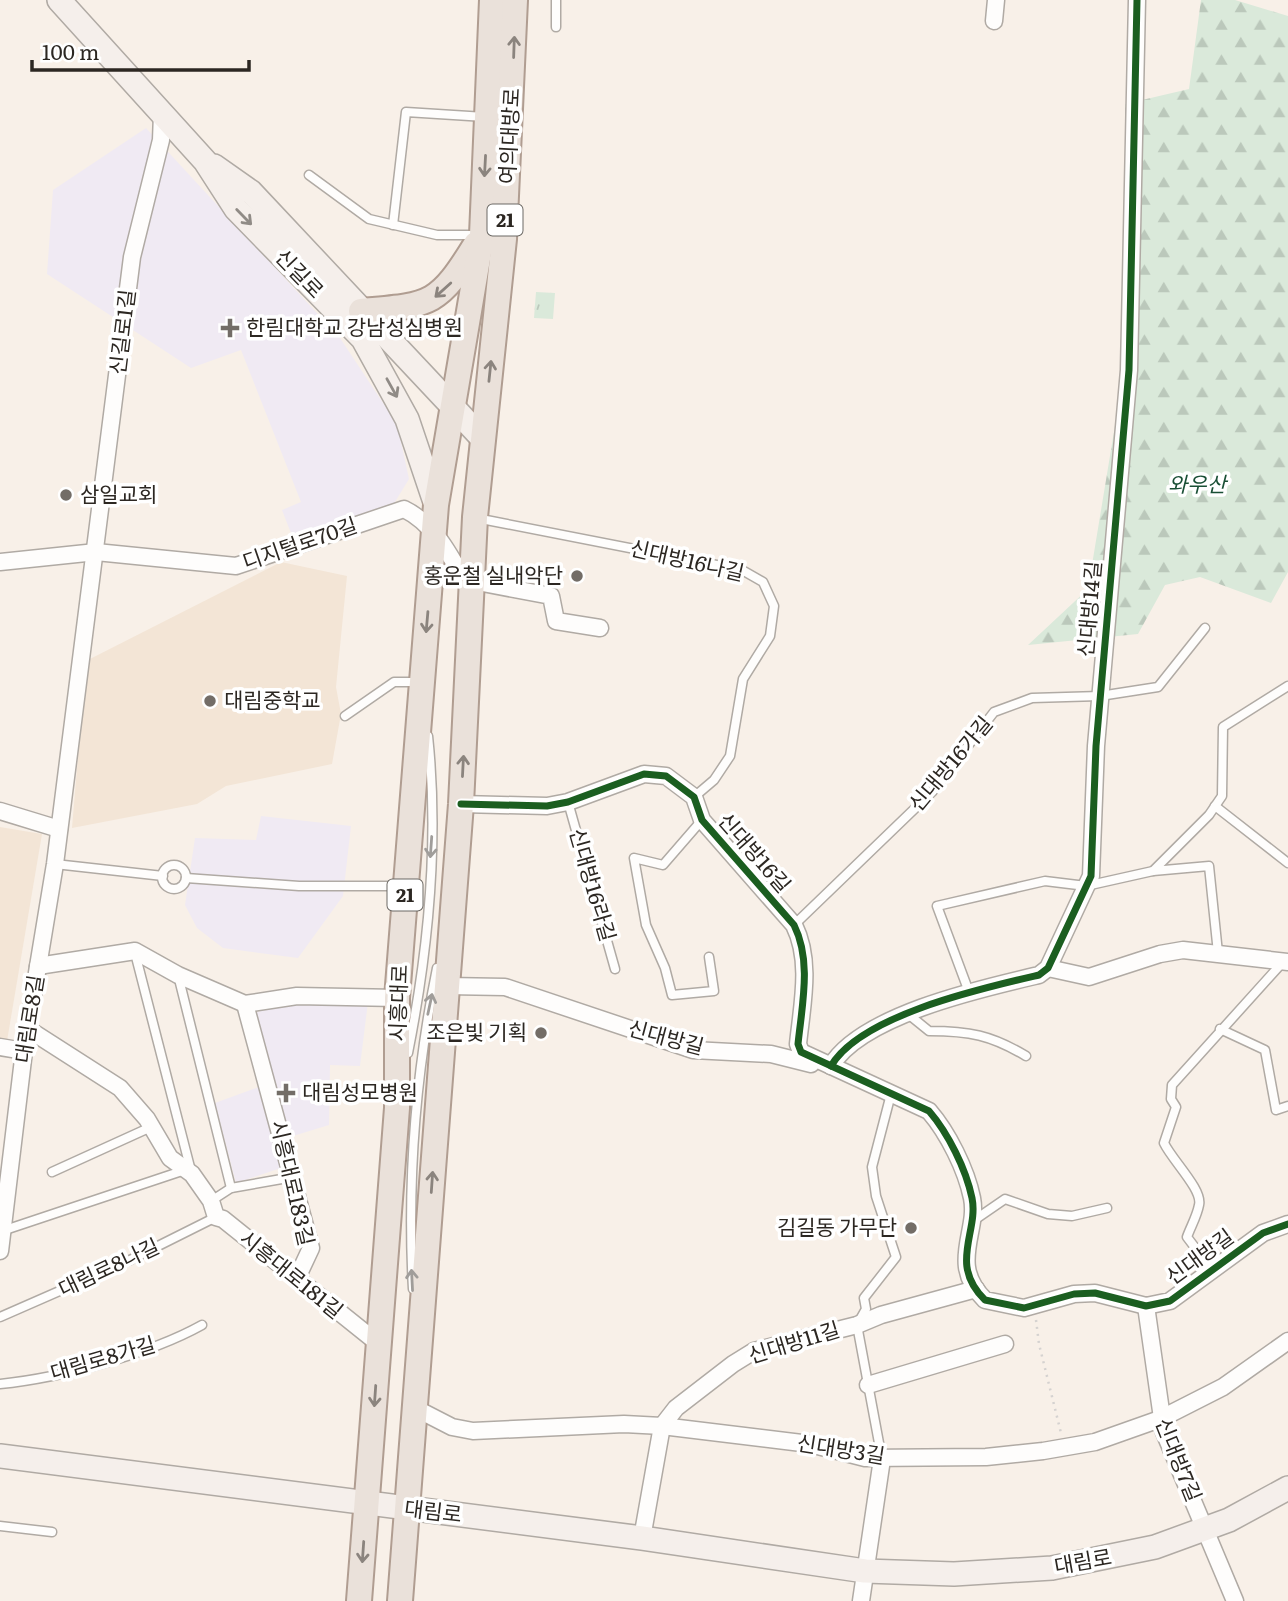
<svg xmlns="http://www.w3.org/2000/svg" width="1288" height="1601" font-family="Literata,'Noto Sans KR',serif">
<defs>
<pattern id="grass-tufts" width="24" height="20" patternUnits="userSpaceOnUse" patternTransform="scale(1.75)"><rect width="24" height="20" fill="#dae9da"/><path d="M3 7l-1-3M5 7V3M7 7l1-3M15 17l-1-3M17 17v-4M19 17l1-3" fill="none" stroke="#bbc8bb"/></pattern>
<pattern id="forest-firs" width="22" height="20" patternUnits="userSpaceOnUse" patternTransform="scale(1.75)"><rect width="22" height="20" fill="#dae9da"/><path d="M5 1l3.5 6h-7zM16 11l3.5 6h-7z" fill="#bbc8bb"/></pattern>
</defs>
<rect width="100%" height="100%" fill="#f8f0e8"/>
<g fill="#f3e5d6">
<polygon points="281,562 347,576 336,687 341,714 332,764 226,786 197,804 72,828 86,661"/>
<polygon points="0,827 42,834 7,1041 0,1040"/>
</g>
<g fill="#f0eaf3">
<polygon points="146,128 340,338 397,424 409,479 387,515 294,541 282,510 301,502 241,350 191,368 47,274 53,190"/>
<polygon points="261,816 351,826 343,896 298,958 223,948 197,928 185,905 195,838 256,840"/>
<polygon points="297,1002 368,1002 360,1066 330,1065 329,1125 280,1140 287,1166 236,1183 215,1103 270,1083 253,1013"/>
</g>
<polygon fill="url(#grass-tufts)" points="536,292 555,293 553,319 534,318"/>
<polygon fill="url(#forest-firs)" points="1201,0 1235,0 1288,16 1288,572 1271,603 1200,577 1165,585 1138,634 1028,645 1088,589 1125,365 1125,104 1189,89"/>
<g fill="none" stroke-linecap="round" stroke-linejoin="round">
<defs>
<g id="lane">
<polyline points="556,27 556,0"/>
<polyline points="309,175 369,219 437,235 479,235"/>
<polyline points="393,225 406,112 485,117"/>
<polyline points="476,518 742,570 763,582 774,606 770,636 743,679 730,756 714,780 694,797"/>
<polyline points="345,716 394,682 418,682"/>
<polyline points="568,802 615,969"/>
<polyline points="1215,806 1288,863"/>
<polyline points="702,820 663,865 634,858 646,925 665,968 672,995 714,991 709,957"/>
<polyline points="55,864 163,876"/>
<circle cx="174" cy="877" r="12"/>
<polyline points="1153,871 1209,866 1218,953"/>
<polyline points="186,878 299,886 403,886"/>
<polyline points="794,925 933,791 994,712 1032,698 1100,696 1158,687 1205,628"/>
<polyline points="135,953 191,1171"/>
<polyline points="178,975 231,1188"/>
<polyline points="969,992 937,906 1045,881 1086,886 1153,871 1209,815 1222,796 1223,727 1288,686"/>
<path d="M908 1014 929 1031C969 1031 991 1035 1026 1056"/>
<polyline points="1220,1029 1265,1050 1276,1110 1288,1106"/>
<path d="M408 1053C428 952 439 839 428 736"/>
<polyline points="52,1172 151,1127"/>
<polyline points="211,1201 231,1188 293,1177"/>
<polyline points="973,1221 1005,1199 1048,1214 1072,1216 1107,1208"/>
<polyline points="2,1231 185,1170"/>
<path d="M1212 1270 1187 1237C1191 1226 1197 1216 1199 1205 1203 1190 1172 1160 1164 1143L1176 1107 1171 1099 1172 1085 1282 963"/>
<path d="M413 1289C407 1183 416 1072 437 968"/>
<polyline points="0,1317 128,1261 216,1217"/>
<path d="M0 1384C60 1378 150 1354 202 1325"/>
<polyline points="882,1459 857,1325 866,1309 864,1298 896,1257 876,1196 872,1167 891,1094"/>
<polyline points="0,1526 52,1532"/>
</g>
<g id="street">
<polyline points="994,21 996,0"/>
<path d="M0 562 96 552 236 566 404 509C437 525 453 561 470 591"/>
<polyline points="472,581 551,596 556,621 600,628"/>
<path d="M461 804 547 806 568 802 644 774 666 776 694 797 702 820 794 925C812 961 802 1005 798 1044L801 1052 929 1111C948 1133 966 1169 972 1198 979 1232 948 1264 985 1300L1024 1308 1074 1294 1095 1293 1146 1306 1170 1301 1263 1233 1288 1224"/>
<polyline points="0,811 59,829"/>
<polyline points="38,966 135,951 178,975 245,1004 297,996 397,998"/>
<polyline points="1048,968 1089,977 1160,954 1183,950 1288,962"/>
<polyline points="447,986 505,987 693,1050 771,1054 811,1064"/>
<polyline points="245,1004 311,1248 297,1278"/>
<polyline points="28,1029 120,1088 147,1119 170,1158 192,1174 211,1201 216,1217 223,1219 379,1344"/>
<polyline points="0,1047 24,1051"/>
<path d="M831 1066C861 1015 983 988 1039 975L1048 968 1091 876 1096 746 1129 370 1137 0"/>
<polyline points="0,1251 24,1051 55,864 132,257 161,140 162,114"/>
<polyline points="1146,1306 1164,1432 1235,1601"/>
<polyline points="868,1385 1005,1344"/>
<polyline points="415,1408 452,1427 473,1431 624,1424 662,1426 810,1444 865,1458 986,1457 1043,1451 1095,1442 1160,1419 1223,1387 1288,1341"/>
<polyline points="642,1538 662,1426 676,1408 733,1364 754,1351 857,1325 881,1315 976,1289"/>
<polyline points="861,1601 882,1459"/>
</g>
<g id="secondary">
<polyline points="59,0 205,161 236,209 363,339 407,419 436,505"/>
<polyline points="214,166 251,192 483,439"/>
<polyline points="0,1456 642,1538 865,1571 954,1574 1052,1568 1155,1547 1229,1520 1288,1488"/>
</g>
<g id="primary">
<path d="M361 311C431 305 438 306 476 244"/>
<polyline points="359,1601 397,1108 397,998 436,505 482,235 492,0"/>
<polyline points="400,1601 461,804 475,517 504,239 515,0"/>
</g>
</defs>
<use href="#lane" stroke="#b0aaa4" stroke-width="11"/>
<use href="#street" stroke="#b0aaa4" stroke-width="19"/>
<use href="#secondary" stroke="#b0aaa4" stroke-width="26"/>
<use href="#primary" stroke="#b09d91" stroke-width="28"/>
<polyline stroke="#d5d2d0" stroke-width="2.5" stroke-dasharray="2 5" stroke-linecap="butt" points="1036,1320 1039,1344 1061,1433"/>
<use href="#lane" stroke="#fefdfc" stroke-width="8"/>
<use href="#street" stroke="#fefdfc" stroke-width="16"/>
<use href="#secondary" stroke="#f5efeb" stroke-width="23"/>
<use href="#primary" stroke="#eae1da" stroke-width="24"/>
<defs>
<g id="cycleway">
<path d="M461 804 547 806 568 802 644 774 666 776 694 797 702 820 794 925C812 961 802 1005 798 1044L801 1052 929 1111C948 1133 966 1169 972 1198 979 1232 948 1264 985 1300L1024 1308 1074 1294 1095 1293 1146 1306 1170 1301 1263 1233 1288 1224"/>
<path d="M831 1066C861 1015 983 988 1039 975L1048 968 1091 876 1096 746 1129 370 1137 0"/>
</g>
</defs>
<use href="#cycleway" stroke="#fff" stroke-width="11"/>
<use href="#cycleway" stroke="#1b5e20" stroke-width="7"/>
</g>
<defs><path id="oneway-shaft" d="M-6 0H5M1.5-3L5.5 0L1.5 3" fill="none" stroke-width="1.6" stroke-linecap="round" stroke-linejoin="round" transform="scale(1.75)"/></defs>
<g stroke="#8b847e">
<use href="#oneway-shaft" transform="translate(514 47) rotate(-88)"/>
<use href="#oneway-shaft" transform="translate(485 166) rotate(93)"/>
<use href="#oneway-shaft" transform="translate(443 290) rotate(138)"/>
<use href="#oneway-shaft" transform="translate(490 371) rotate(-84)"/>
<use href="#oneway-shaft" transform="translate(427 622) rotate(95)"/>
<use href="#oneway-shaft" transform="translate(463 766) rotate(-87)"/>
<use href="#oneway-shaft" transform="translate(432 1182) rotate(-86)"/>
<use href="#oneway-shaft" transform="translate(375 1396) rotate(94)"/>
<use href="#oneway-shaft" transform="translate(363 1552) rotate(94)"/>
</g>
<g stroke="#908b86">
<use href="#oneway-shaft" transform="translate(244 217) rotate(46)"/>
<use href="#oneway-shaft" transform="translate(392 388) rotate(61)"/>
</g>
<g stroke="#a09d9a">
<use href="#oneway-shaft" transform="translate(431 847) rotate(94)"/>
<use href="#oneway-shaft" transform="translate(430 1004) rotate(-78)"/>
<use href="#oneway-shaft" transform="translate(412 1280) rotate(-93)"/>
</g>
<g fill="#736d67" stroke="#fff" stroke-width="2.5">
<path d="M226.5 317.5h7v7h7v7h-7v7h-7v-7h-7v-7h7z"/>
<circle cx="66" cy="495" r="7"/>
<circle cx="577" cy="576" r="7"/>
<circle cx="210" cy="701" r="7"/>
<circle cx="541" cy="1033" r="7"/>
<path d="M282.5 1082.5h7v7h7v7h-7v7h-7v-7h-7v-7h7z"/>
<circle cx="911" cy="1228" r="7"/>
</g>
<g text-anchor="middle" stroke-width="7" stroke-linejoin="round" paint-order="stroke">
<g fill="#fff" stroke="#6b6864" stroke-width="2">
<rect x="487.5" y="204.5" width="35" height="31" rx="5"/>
<rect x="387.5" y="879.5" width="35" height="31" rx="5"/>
</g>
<g font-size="19" font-weight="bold" fill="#2c2722">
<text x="505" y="227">21</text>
<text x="405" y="902">21</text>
</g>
<g font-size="21" fill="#2c2722" stroke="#fff">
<text transform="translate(510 136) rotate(-87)" y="7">여의대방로</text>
<text transform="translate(299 274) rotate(46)" y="7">신길로</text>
<text transform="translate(123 332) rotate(-83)" y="7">신길로1길</text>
<text transform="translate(300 544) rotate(-19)" y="7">디지털로70길</text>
<text transform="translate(687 561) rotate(13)" y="7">신대방16나길</text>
<text transform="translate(1090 609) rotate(-85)" y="7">신대방14길</text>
<text transform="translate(951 764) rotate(-50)" y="7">신대방16가길</text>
<text transform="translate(754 853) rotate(49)" y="7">신대방16길</text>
<text transform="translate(592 885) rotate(74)" y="7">신대방16라길</text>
<text transform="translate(399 1003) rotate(-88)" y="7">시흥대로</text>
<text transform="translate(30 1019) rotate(-81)" y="7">대림로8길</text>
<text transform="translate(666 1038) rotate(15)" y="7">신대방길</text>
<text transform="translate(292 1183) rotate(77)" y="7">시흥대로183길</text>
<text transform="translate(1200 1257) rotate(-36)" y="7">신대방길</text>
<text transform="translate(109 1268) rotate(-25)" y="7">대림로8나길</text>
<text transform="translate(291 1275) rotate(39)" y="7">시흥대로181길</text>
<text transform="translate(794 1343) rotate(-17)" y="7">신대방11길</text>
<text transform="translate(103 1359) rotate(-16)" y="7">대림로8가길</text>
<text transform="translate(841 1450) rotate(9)" y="7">신대방3길</text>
<text transform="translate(1178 1460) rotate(68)" y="7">신대방7길</text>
<text transform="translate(433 1512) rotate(7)" y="7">대림로</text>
<text transform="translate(1083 1562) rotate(-10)" y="7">대림로</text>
</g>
<g font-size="21" fill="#2c2722" stroke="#fff" text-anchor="start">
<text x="246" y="335">한림대학교 강남성심병원</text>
<text x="80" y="502">삼일교회</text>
<text x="563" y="583" text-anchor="end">홍운철 실내악단</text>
<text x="224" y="708">대림중학교</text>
<text x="527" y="1040" text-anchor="end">조은빛 기획</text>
<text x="302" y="1100">대림성모병원</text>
<text x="897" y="1235" text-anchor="end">김길동 가무단</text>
</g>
<g font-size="21" font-style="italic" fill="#194f35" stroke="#fff">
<text x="1197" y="492">와우산</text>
</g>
</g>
<path d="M32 60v10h217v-10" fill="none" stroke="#2c2722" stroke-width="3.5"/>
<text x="42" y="60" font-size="21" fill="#2c2722" stroke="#ffffff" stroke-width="5" paint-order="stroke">100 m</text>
</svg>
